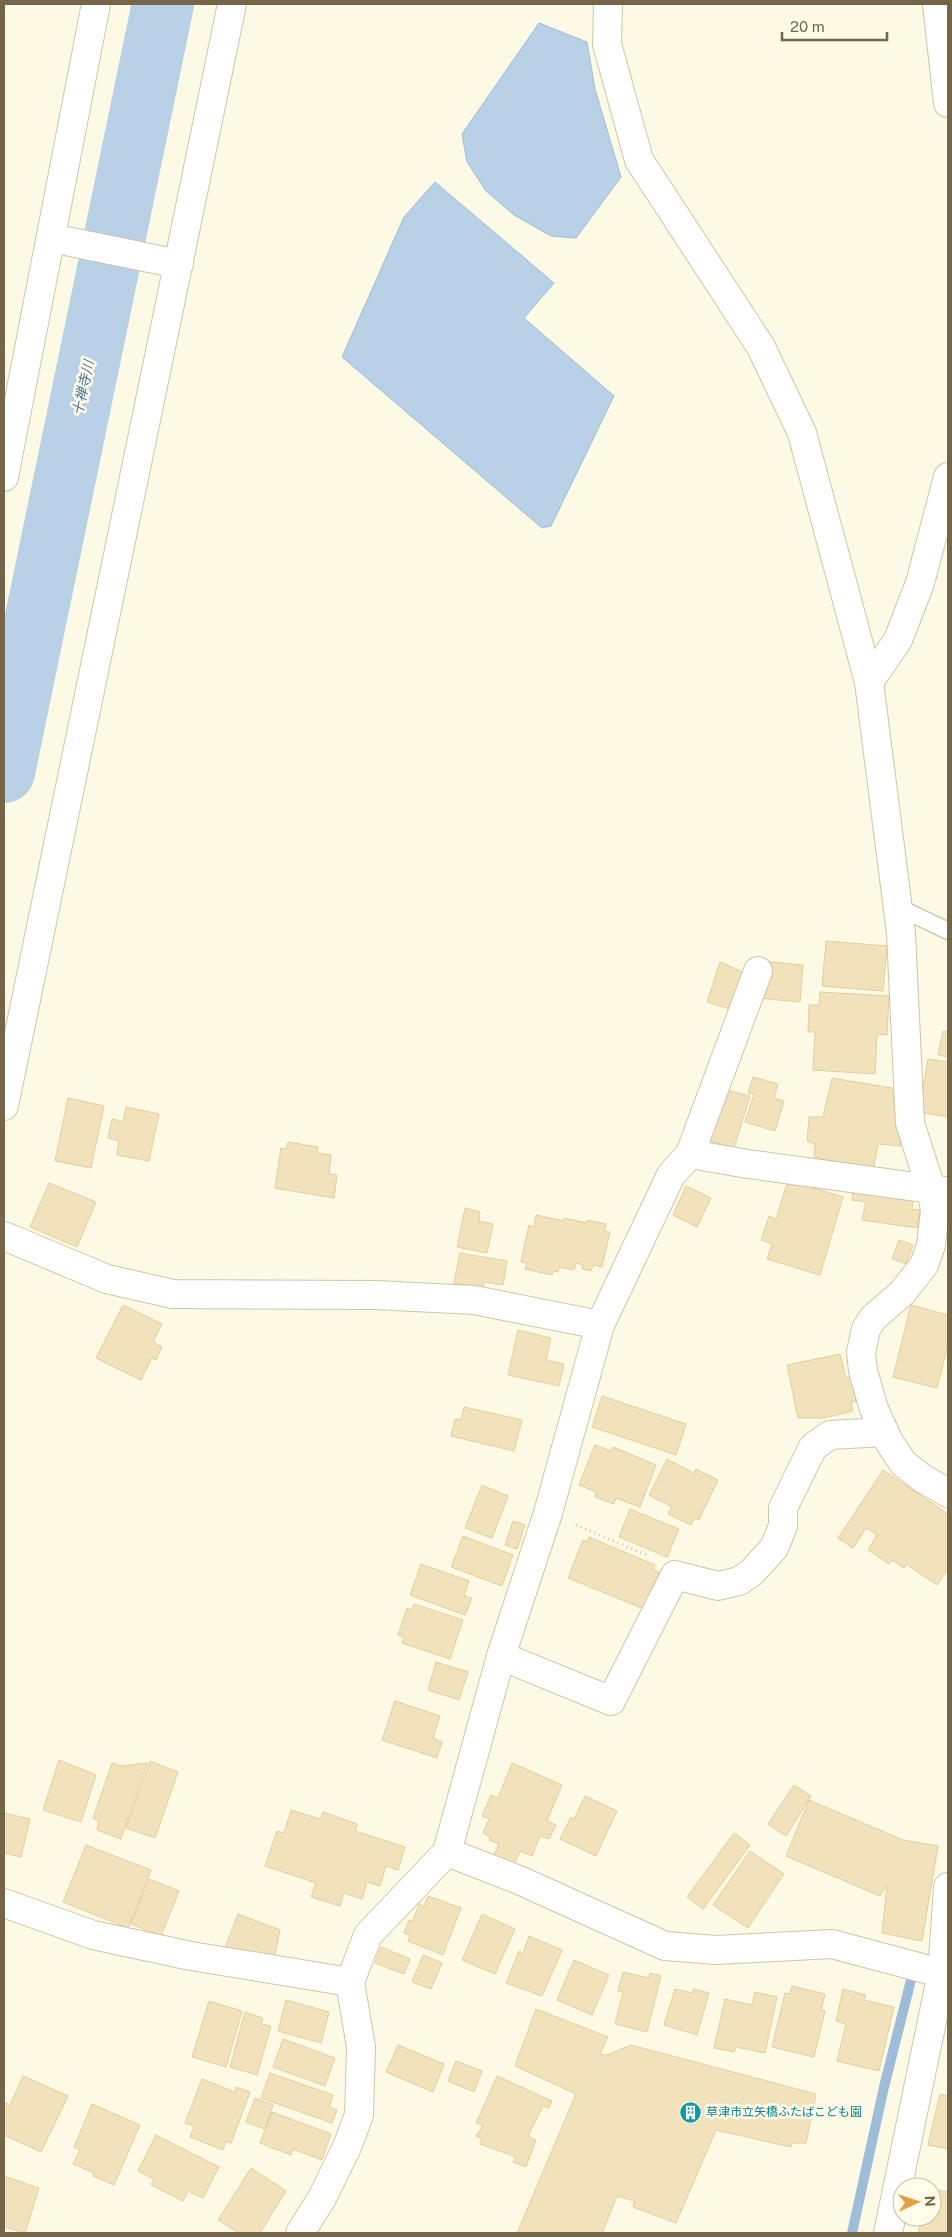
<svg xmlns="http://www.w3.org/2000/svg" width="952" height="2237" font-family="'Public Sans','Noto Sans JP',sans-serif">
<rect width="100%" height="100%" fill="#fcfae4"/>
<g fill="#b8d1e6" stroke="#9fbdd8">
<polygon points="539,23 587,42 595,89 621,177 576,238 551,236 514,215 486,191 467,162 462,134"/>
<polygon points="435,182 554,283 524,318 614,396 551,526 542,528 342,357 404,217"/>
</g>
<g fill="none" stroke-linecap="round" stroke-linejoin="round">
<polyline stroke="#9fbdd8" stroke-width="10" points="852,2233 884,2087 912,1976"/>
<polyline stroke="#b8d1e6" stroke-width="62" points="4,772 163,4"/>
</g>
<g fill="#f2e2bb" stroke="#e4ce9c">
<polygon points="826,941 887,946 883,991 822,986"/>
<polygon points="762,961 803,965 800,1002 758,998"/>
<polygon points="720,962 748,974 730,1009 707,1002"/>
<polygon points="820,992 889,996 887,1035 877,1034 875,1074 813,1070 815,1032 808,1032 809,1005 819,1005"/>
<polygon points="943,1031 948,1032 948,1057 938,1055"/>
<polygon points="928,1059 948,1062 948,1117 919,1112"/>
<polygon points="753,1077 778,1084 774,1098 784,1101 775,1131 745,1122 754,1094 748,1093"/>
<polygon points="832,1078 892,1088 901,1146 878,1144 873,1170 814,1157 815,1144 807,1141 809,1117 823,1117"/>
<polygon points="719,1088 750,1096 734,1148 704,1139"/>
<polygon points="68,1098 104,1106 91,1168 55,1161"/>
<polygon points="126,1107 159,1114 149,1161 117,1155 119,1141 108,1138 112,1119 123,1122"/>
<polygon points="288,1142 318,1147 317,1153 331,1155 329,1174 337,1175 334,1198 275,1188 281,1148 286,1149"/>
<polygon points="788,1180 843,1197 820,1275 767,1259 772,1244 761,1240 769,1216 776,1219"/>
<polygon points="49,1183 96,1202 77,1247 30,1227"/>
<polygon points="686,1186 711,1198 697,1227 673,1215"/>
<polygon points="854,1186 914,1195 912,1209 920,1210 917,1228 862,1220 866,1202 852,1200"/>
<polygon points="465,1208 480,1212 479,1221 493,1224 487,1253 457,1247"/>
<polygon points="536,1215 564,1221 564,1218 586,1223 587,1220 606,1224 604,1231 610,1232 602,1267 593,1265 591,1271 582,1269 583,1265 576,1263 574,1270 559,1267 558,1272 553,1271 552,1275 525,1269 527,1263 521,1262 529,1225 534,1227"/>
<polygon points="899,1240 913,1245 906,1264 892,1259"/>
<polygon points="460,1253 507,1261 503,1285 484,1282 483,1288 454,1283"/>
<polygon points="123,1305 162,1324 153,1342 162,1347 156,1360 152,1358 141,1380 96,1358"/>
<polygon points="911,1305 948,1315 948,1345 937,1388 893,1377"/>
<polygon points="518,1330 551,1338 546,1360 564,1364 559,1386 508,1375"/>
<polygon points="840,1354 846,1378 851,1377 856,1401 851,1402 853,1411 824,1418 798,1418 787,1365"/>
<polygon points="602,1396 686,1424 676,1455 592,1427"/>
<polygon points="464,1407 522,1420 514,1451 451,1436 455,1419 461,1420"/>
<polygon points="595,1445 611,1451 613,1447 656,1465 640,1507 616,1498 614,1504 595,1497 596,1492 579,1485"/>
<polygon points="667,1459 694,1473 696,1469 718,1480 699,1520 694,1518 691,1525 668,1514 672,1507 649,1495"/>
<polygon points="883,1470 948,1514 948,1569 937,1585 906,1564 904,1568 892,1560 889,1564 868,1550 877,1535 866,1528 853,1548 838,1538"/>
<polygon points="482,1485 508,1496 492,1538 465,1528"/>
<polygon points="630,1509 679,1529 667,1557 619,1537"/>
<polygon points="513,1521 525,1525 517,1549 505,1545"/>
<polygon points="463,1536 513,1555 502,1586 451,1567"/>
<polygon points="589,1537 655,1565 653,1570 659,1572 644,1609 568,1578 583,1540 587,1542"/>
<polygon points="421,1564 469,1581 464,1596 472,1598 465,1615 410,1595"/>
<polygon points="414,1604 463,1620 450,1659 402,1643 404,1637 398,1635 407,1608 412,1610"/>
<polygon points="436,1662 468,1672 459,1700 428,1690"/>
<polygon points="395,1701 440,1716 433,1738 442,1742 437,1758 382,1740"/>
<polygon points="59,1760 96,1775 81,1822 43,1810"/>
<polygon points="150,1761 178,1772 155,1838 126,1828"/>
<polygon points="112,1763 121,1766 147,1763 121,1839 97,1830 99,1821 93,1818"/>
<polygon points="512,1763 562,1785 547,1821 556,1825 549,1839 540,1836 532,1856 520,1851 513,1867 493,1858 499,1844 489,1840 491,1837 483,1833 489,1819 482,1816 491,1795 498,1798"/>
<polygon points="794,1785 811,1796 786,1836 768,1824"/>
<polygon points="585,1796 617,1811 596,1856 560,1839 571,1817 574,1819"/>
<polygon points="809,1800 903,1840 938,1846 922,1941 882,1933 887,1885 880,1896 786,1856"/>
<polygon points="291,1810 320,1819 323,1812 357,1824 355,1831 405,1847 398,1870 386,1866 380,1886 367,1882 362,1899 344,1893 340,1906 311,1897 316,1883 265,1866 277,1831 284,1833"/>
<polygon points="4,1813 30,1819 21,1857 4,1853"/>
<polygon points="734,1833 750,1845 703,1909 687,1897"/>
<polygon points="86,1845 151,1870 128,1928 63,1902"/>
<polygon points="750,1851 784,1874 748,1928 713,1905"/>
<polygon points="149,1879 179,1891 161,1936 131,1924"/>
<polygon points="428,1896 461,1908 443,1955 408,1941 410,1935 404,1933 409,1920 413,1921 419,1904 424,1906"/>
<polygon points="238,1914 280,1930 274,1959 225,1948"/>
<polygon points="482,1914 515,1929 495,1974 462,1960"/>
<polygon points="529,1936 562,1950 542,1996 506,1983 519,1951 523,1953"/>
<polygon points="381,1947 410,1959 404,1974 375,1963"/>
<polygon points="423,1955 442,1963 431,1989 412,1982"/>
<polygon points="574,1960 609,1975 592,2015 557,2000"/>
<polygon points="623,1972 649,1978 650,1973 661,1976 647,2032 615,2024 623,1992 618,1991"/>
<polygon points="792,1986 825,1994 821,2010 825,2011 814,2057 772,2047 785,1993 790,1994"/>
<polygon points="675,1989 692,1993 694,1989 709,1993 697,2035 664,2025"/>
<polygon points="843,1989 866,1995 864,2000 894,2007 879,2071 837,2061 846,2024 836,2021"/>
<polygon points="755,1992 777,1997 765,2053 736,2047 734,2052 714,2048 725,1999 752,2005"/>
<polygon points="286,2000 329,2012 321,2043 278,2031"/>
<polygon points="209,2001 242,2011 226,2067 192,2057"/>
<polygon points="536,2009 608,2037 600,2054 607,2055 631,2045 816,2094 806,2143 792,2143 791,2147 716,2130 676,2223 633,2207 634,2201 617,2196 602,2233 517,2233 576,2094 515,2066"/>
<polygon points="245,2012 263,2018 261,2024 271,2026 257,2075 230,2067"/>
<polygon points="283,2039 335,2058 325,2086 273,2067"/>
<polygon points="398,2045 444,2064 433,2092 386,2072"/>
<polygon points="456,2061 482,2071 474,2092 448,2081"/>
<polygon points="270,2073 333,2095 329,2107 337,2110 332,2123 261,2098"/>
<polygon points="23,2076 68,2096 41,2152 4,2135 4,2102 10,2105"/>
<polygon points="497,2076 552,2101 549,2108 543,2106 528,2136 536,2140 526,2167 513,2162 516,2157 480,2144 482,2138 476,2136 483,2126 476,2123"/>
<polygon points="202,2079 235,2092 236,2087 250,2092 231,2143 226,2141 223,2150 190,2137 194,2126 185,2123"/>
<polygon points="940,2094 948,2096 948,2149 928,2145"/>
<polygon points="255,2098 273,2105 265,2129 246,2122"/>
<polygon points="92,2104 140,2125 114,2185 93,2176 94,2173 73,2164 80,2150 74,2147"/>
<polygon points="272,2112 331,2134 322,2160 293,2149 291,2155 260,2143"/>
<polygon points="156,2135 219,2167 203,2198 188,2191 183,2201 151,2185 154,2179 138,2171"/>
<polygon points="251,2168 286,2191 260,2233 239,2233 218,2220"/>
<polygon points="4,2176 39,2188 25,2233 4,2227"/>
<polygon points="937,2190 948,2192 948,2233 918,2233 922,2217 932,2217"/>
</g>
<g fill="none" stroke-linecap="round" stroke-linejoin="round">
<defs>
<polyline id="lane" points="898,907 948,931"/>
<g id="street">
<polyline points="608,4 607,44 639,160 761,347 802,433 869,682 901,933 910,1123 931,1189 935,1210 931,1245 924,1265 902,1293 873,1318 866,1329 861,1352 863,1371 874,1409 889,1442 903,1463 922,1478 948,1493"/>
<polyline points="937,4 948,103"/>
<polyline points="51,238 179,264"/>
<polyline points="4,477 96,4"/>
<polyline points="869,682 898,640 920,583 948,477"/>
<polyline points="4,1106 232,4"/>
<polyline points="690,1154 758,971"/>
<polyline points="4,1236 107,1279 173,1294 375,1295 474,1300 600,1325"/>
<polyline points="501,1656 611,1701 675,1575 718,1586 739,1581 751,1573 774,1548 783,1526 783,1508 813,1447 830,1435 884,1432"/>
<polyline points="447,1852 519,1880 665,1946 716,1950 832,1944 948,1975"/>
<polyline points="4,1903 93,1935 191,1956 350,1982"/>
<polyline points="300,2233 322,2198 347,2147 359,2115 361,2047 350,1982 368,1935 447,1852 501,1656 548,1513 600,1325 671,1175 690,1154 748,1164 945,1191"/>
<polyline points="888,2233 942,1973 948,1887"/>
</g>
</defs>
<use href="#lane" stroke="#cec5aa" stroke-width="19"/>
<use href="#street" stroke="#cec5aa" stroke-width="30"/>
<polyline stroke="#d7c69f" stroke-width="3" stroke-dasharray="1 4" stroke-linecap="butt" points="576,1525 649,1556"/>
<use href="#lane" stroke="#fff" stroke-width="16"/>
<use href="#street" stroke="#fff" stroke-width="28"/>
</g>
<defs>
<symbol id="building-disc" viewBox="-11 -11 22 22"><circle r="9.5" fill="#0f9aa8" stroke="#fffdea"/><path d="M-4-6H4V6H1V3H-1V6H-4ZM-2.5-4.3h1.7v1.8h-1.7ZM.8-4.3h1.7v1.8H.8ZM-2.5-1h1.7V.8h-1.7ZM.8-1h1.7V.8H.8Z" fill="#fff"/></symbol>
</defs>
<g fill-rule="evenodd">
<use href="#building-disc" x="678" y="2100" width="25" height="25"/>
</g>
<g text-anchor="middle" stroke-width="5" stroke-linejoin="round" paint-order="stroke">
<g font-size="12" fill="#0d838f" stroke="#fffdea" text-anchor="start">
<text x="706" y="2116">草津市立矢橋ふたばこども園</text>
</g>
<g font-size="14" font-style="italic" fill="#4c769d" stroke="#fffdea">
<text transform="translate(83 388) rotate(-78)" y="5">十禅寺川</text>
</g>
</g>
<rect width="952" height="2237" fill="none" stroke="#756649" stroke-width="10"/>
<g transform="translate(917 2202) rotate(87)"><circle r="24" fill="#fffdea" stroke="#c8c1aa"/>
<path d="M0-4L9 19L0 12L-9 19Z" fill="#e69d49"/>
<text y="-8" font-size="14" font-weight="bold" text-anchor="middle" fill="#756649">N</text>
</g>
<path d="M782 32v8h105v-8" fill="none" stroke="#756649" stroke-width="2.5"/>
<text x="790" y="32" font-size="15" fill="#756649" stroke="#fffdea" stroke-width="4" paint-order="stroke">20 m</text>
</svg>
